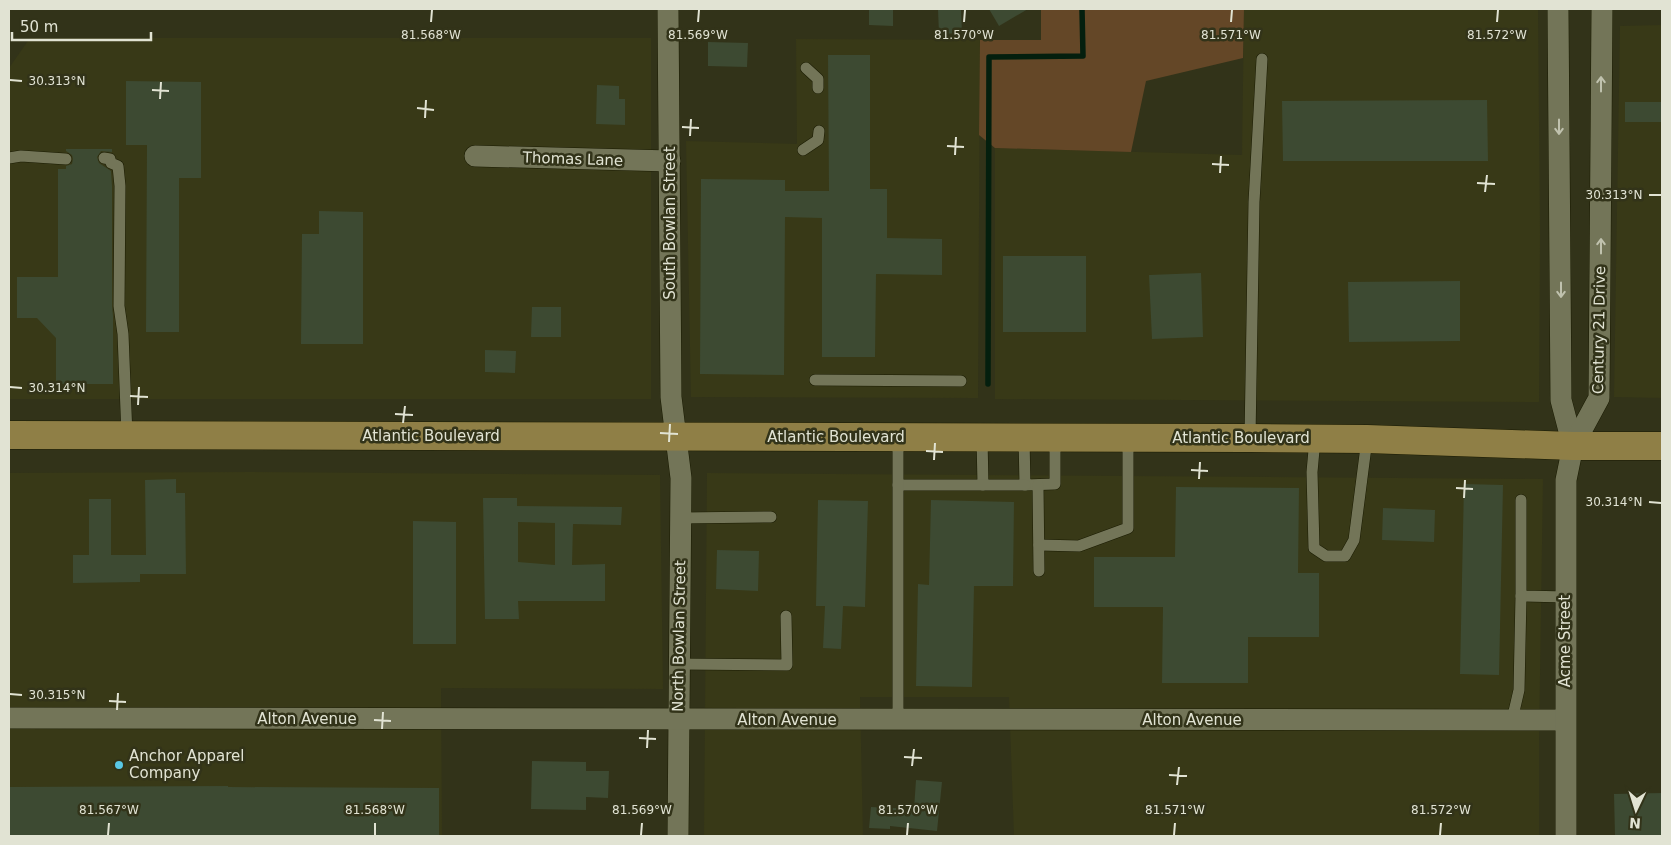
<svg xmlns="http://www.w3.org/2000/svg" width="1671" height="845" font-family="'DejaVu Sans',sans-serif">
<rect width="100%" height="100%" fill="#323319"/>
<g fill="#383917">
<polygon points="1244,9 1538,9 1540,234 1539,402 995,399 995,148 1242,155"/>
<polygon points="1662,25 1662,398 1614,397 1620,26"/>
<polygon points="30,38 651,38 651,399 9,399 9,68"/>
<polygon points="796,39 980,40 978,398 691,397 686,141 797,144"/>
<polygon points="246,472 660,475 663,689 441,688 442,836 9,836 9,473"/>
<polygon points="707,473 1543,479 1539,741 1539,836 1014,836 1009,697 860,697 863,836 704,836"/>
</g>
<polygon fill="#644727" points="1041,9 1244,9 1243,58 1146,81 1131,152 995,148 979,135 980,40 1041,40"/>
<g fill="none" stroke-linecap="round" stroke-linejoin="round">
<polyline stroke="#041f0e" stroke-width="5.5" points="988,384 989,57 1083,56 1082,9"/>
</g>
<g fill="#3d4a32" fill-rule="evenodd">
<polygon points="869,9 893,9 893,26 869,25"/>
<polygon points="938,9 961,9 962,33 939,34"/>
<polygon points="989,9 1028,9 999,26"/>
<polygon points="708,42 748,43 747,67 708,66"/>
<polygon points="828,55 870,55 870,189 887,189 887,238 942,239 942,275 876,274 875,357 822,357 822,218 785,217 784,375 700,374 701,179 785,180 785,191 829,191"/>
<polygon points="126,81 201,82 201,178 179,178 179,332 146,332 147,145 126,145"/>
<polygon points="597,85 619,86 619,99 625,99 625,125 596,124"/>
<polygon points="1487,100 1488,161 1283,161 1282,101"/>
<rect x="1625" y="102" width="37" height="20"/>
<polygon points="66,149 112,149 112,152 101,151 97,157 99,163 111,171 112,186 112,306 113,316 113,384 56,384 56,338 37,318 17,318 17,277 58,277 58,169 66,169 66,166 72,164 73,159 72,155 66,151"/>
<polygon points="319,211 363,212 363,344 301,344 302,234 319,234"/>
<rect x="1003" y="256" width="83" height="76"/>
<polygon points="1201,273 1203,337 1152,339 1149,275"/>
<polygon points="1460,281 1460,341 1349,342 1348,282"/>
<polygon points="532,307 561,307 561,337 531,337"/>
<polygon points="485,350 516,351 515,373 485,372"/>
<polygon points="176,479 176,493 185,493 186,574 140,574 140,582 73,583 73,555 89,555 89,499 111,499 111,555 146,555 145,480"/>
<polygon points="1464,484 1503,485 1499,675 1460,674"/>
<polygon points="1176,487 1299,488 1298,573 1319,573 1319,637 1248,637 1248,683 1162,683 1163,607 1094,607 1094,557 1175,557"/>
<path d="M483 498H517V506L622 507 621 525 573 524 572 565 605 564V601H518L519 619H485ZM518 522 555 523V565L518 562Z"/>
<polygon points="818,500 868,501 865,607 843,606 841,649 823,648 825,606 816,606"/>
<polygon points="931,500 1014,502 1013,586 974,586 972,687 916,686 918,584 929,585"/>
<polygon points="1383,508 1435,510 1434,542 1382,540"/>
<polygon points="413,521 456,522 456,644 413,644"/>
<polygon points="717,550 759,551 758,591 716,589"/>
<polygon points="532,761 586,762 586,771 609,771 608,798 586,797 586,810 531,809"/>
<polygon points="916,780 942,782 937,831 890,826 890,829 869,828 871,807 914,809"/>
<polygon points="228,786 228,787 439,788 439,836 9,836 9,787"/>
<polygon points="1662,793 1662,836 1615,836 1614,794"/>
</g>
<g fill="none" stroke-linecap="round" stroke-linejoin="round">
<defs>
<g id="lane">
<polyline points="806,68 818,79 818,88"/>
<polyline points="803,150 818,140 819,131"/>
<polyline points="9,158 21,156 66,159"/>
<polyline points="104,158 110,159 111,163 118,166 120,186 119,306 123,334 127,436"/>
<polyline points="815,380 961,381"/>
<polyline points="982,438 983,485"/>
<polyline points="1024,438 1025,485 1055,484 1055,438"/>
<polyline points="1250,438 1254,202 1262,59"/>
<polyline points="1315,439 1312,472 1314,548 1326,556 1345,556 1354,540 1367,439"/>
<polyline points="898,485 1025,485"/>
<polyline points="1038,485 1039,571"/>
<polyline points="1521,500 1521,596 1566,597"/>
<polyline points="681,518 771,517"/>
<polyline points="1039,545 1079,546 1128,528 1128,438"/>
<polyline points="679,664 787,665 786,616"/>
<polyline points="898,720 898,437"/>
<polyline points="1512,720 1519,690 1521,596"/>
</g>
<g id="street">
<polyline points="668,9 671,397 681,478 678,836"/>
<polyline points="1558,9 1561,400 1573,446"/>
<polyline points="475,156 670,161"/>
<polyline points="9,718 1565,720"/>
<polyline points="1566,836 1566,480 1573,446 1599,398 1602,9"/>
</g>
<polyline id="primary" points="9,435 1250,438 1367,439 1573,446 1662,446"/>
</defs>
<use href="#lane" stroke="#1a1b02" stroke-width="12"/>
<use href="#street" stroke="#1a1b02" stroke-width="22"/>
<use href="#primary" stroke="#1a1b02" stroke-width="29"/>
<use href="#lane" stroke="#737558" stroke-width="11"/>
<use href="#street" stroke="#737558" stroke-width="21"/>
<use href="#primary" stroke="#8f7f46" stroke-width="28"/>
</g>
<defs><path id="oneway-shaft" d="M-6 0H5M1.5-3L5.5 0L1.5 3" fill="none" stroke-width="1.6" stroke-linecap="round" stroke-linejoin="round" transform="scale(1.25)"/></defs>
<g stroke="#c0c2ae">
<use href="#oneway-shaft" transform="translate(1601 84) rotate(-90)"/>
<use href="#oneway-shaft" transform="translate(1559 127) rotate(90)"/>
<use href="#oneway-shaft" transform="translate(1601 246) rotate(-90)"/>
<use href="#oneway-shaft" transform="translate(1561 290) rotate(90)"/>
</g>
<path fill="none" stroke="#e1e3d3" stroke-width="2" d="M431 22 432 10M698 22 699 10M964 22 965 10M1231 22 1232 10M1497 22 1498 10M10 80 22 81M152 90 169 91M160 99 161 82M417 108 434 110M425 118 426 100M682 127 699 128M690 136 691 119M947 146 964 147M955 155 956 137M1212 164 1229 165M1220 173 1221 156M1477 183 1495 184M1485 192 1487 175M1649 195H1661M10 387 22 388M130 396 148 397M138 405 139 387M395 414 413 415M403 423 405 406M660 433 678 434M669 442 670 424M926 451 943 452M934 460 935 443M1191 470 1208 471M1199 479 1200 462M1456 488 1473 489M1464 498 1465 480M1649 502 1661 503M10 694 22 695M109 701 126 702M117 710 118 693M374 720 391 721M382 729 383 712M639 738 656 739M647 748 648 730M904 757 922 758M912 766 914 749M1169 775 1187 776M1177 785 1179 767M108 835 109 823M375 835V823M641 835 642 823M907 835 908 823M1174 835 1175 823M1440 835 1441 823"/>
<circle fill="#59c8e5" stroke="#323319" stroke-width="2" cx="119" cy="765" r="5"/>
<g text-anchor="middle" stroke-width="5" stroke-linejoin="round" paint-order="stroke">
<g font-size="15" fill="#e1e3d3" stroke="#323319">
<text transform="translate(573 159) rotate(2)" y="5">Thomas Lane</text>
<text transform="translate(670 223) rotate(-90)" y="5">South Bowlan Street</text>
<text transform="translate(1599 330) rotate(-89)" y="5">Century 21 Drive</text>
<text x="431" y="441">Atlantic Boulevard</text>
<text x="836" y="442">Atlantic Boulevard</text>
<text x="1241" y="443">Atlantic Boulevard</text>
<text transform="translate(679 636) rotate(-89)" y="5">North Bowlan Street</text>
<text transform="translate(1565 641) rotate(-90)" y="5">Acme Street</text>
<text x="307" y="724">Alton Avenue</text>
<text x="787" y="725">Alton Avenue</text>
<text x="1192" y="725">Alton Avenue</text>
</g>
<g font-size="15" fill="#e1e3d3" stroke="#323319" text-anchor="start">
<text x="129" y="761">Anchor Apparel<tspan x="129" dy="17">Company</tspan></text>
</g>
</g>
<g font-size="12" text-anchor="middle" fill="#e1e3d3" stroke="#323319" stroke-width="5" stroke-linejoin="round" paint-order="stroke">
<text x="431" y="39">81.568°W</text>
<text x="698" y="39">81.569°W</text>
<text x="964" y="39">81.570°W</text>
<text x="1231" y="39">81.571°W</text>
<text x="1497" y="39">81.572°W</text>
<text x="57" y="85">30.313°N</text>
<text x="1614" y="199">30.313°N</text>
<text x="57" y="392">30.314°N</text>
<text x="1614" y="506">30.314°N</text>
<text x="57" y="699">30.315°N</text>
<text x="109" y="814">81.567°W</text>
<text x="375" y="814">81.568°W</text>
<text x="642" y="814">81.569°W</text>
<text x="908" y="814">81.570°W</text>
<text x="1175" y="814">81.571°W</text>
<text x="1441" y="814">81.572°W</text>
</g>
<rect width="1671" height="845" fill="none" stroke="#e1e3d3" stroke-width="20"/>
<g transform="translate(1636 810) rotate(184)" stroke="#323319" stroke-width="4" paint-order="stroke">
<path d="M0-4L9 19L0 12L-9 19Z" fill="#e1e3d3"/>
<text y="-8" font-size="14" font-weight="bold" text-anchor="middle" fill="#e1e3d3">N</text>
</g>
<path d="M12 32v8h139v-8" fill="none" stroke="#e1e3d3" stroke-width="2.5"/>
<text x="20" y="32" font-size="15" fill="#e1e3d3" stroke="#323319" stroke-width="4" paint-order="stroke">50 m</text>
</svg>
